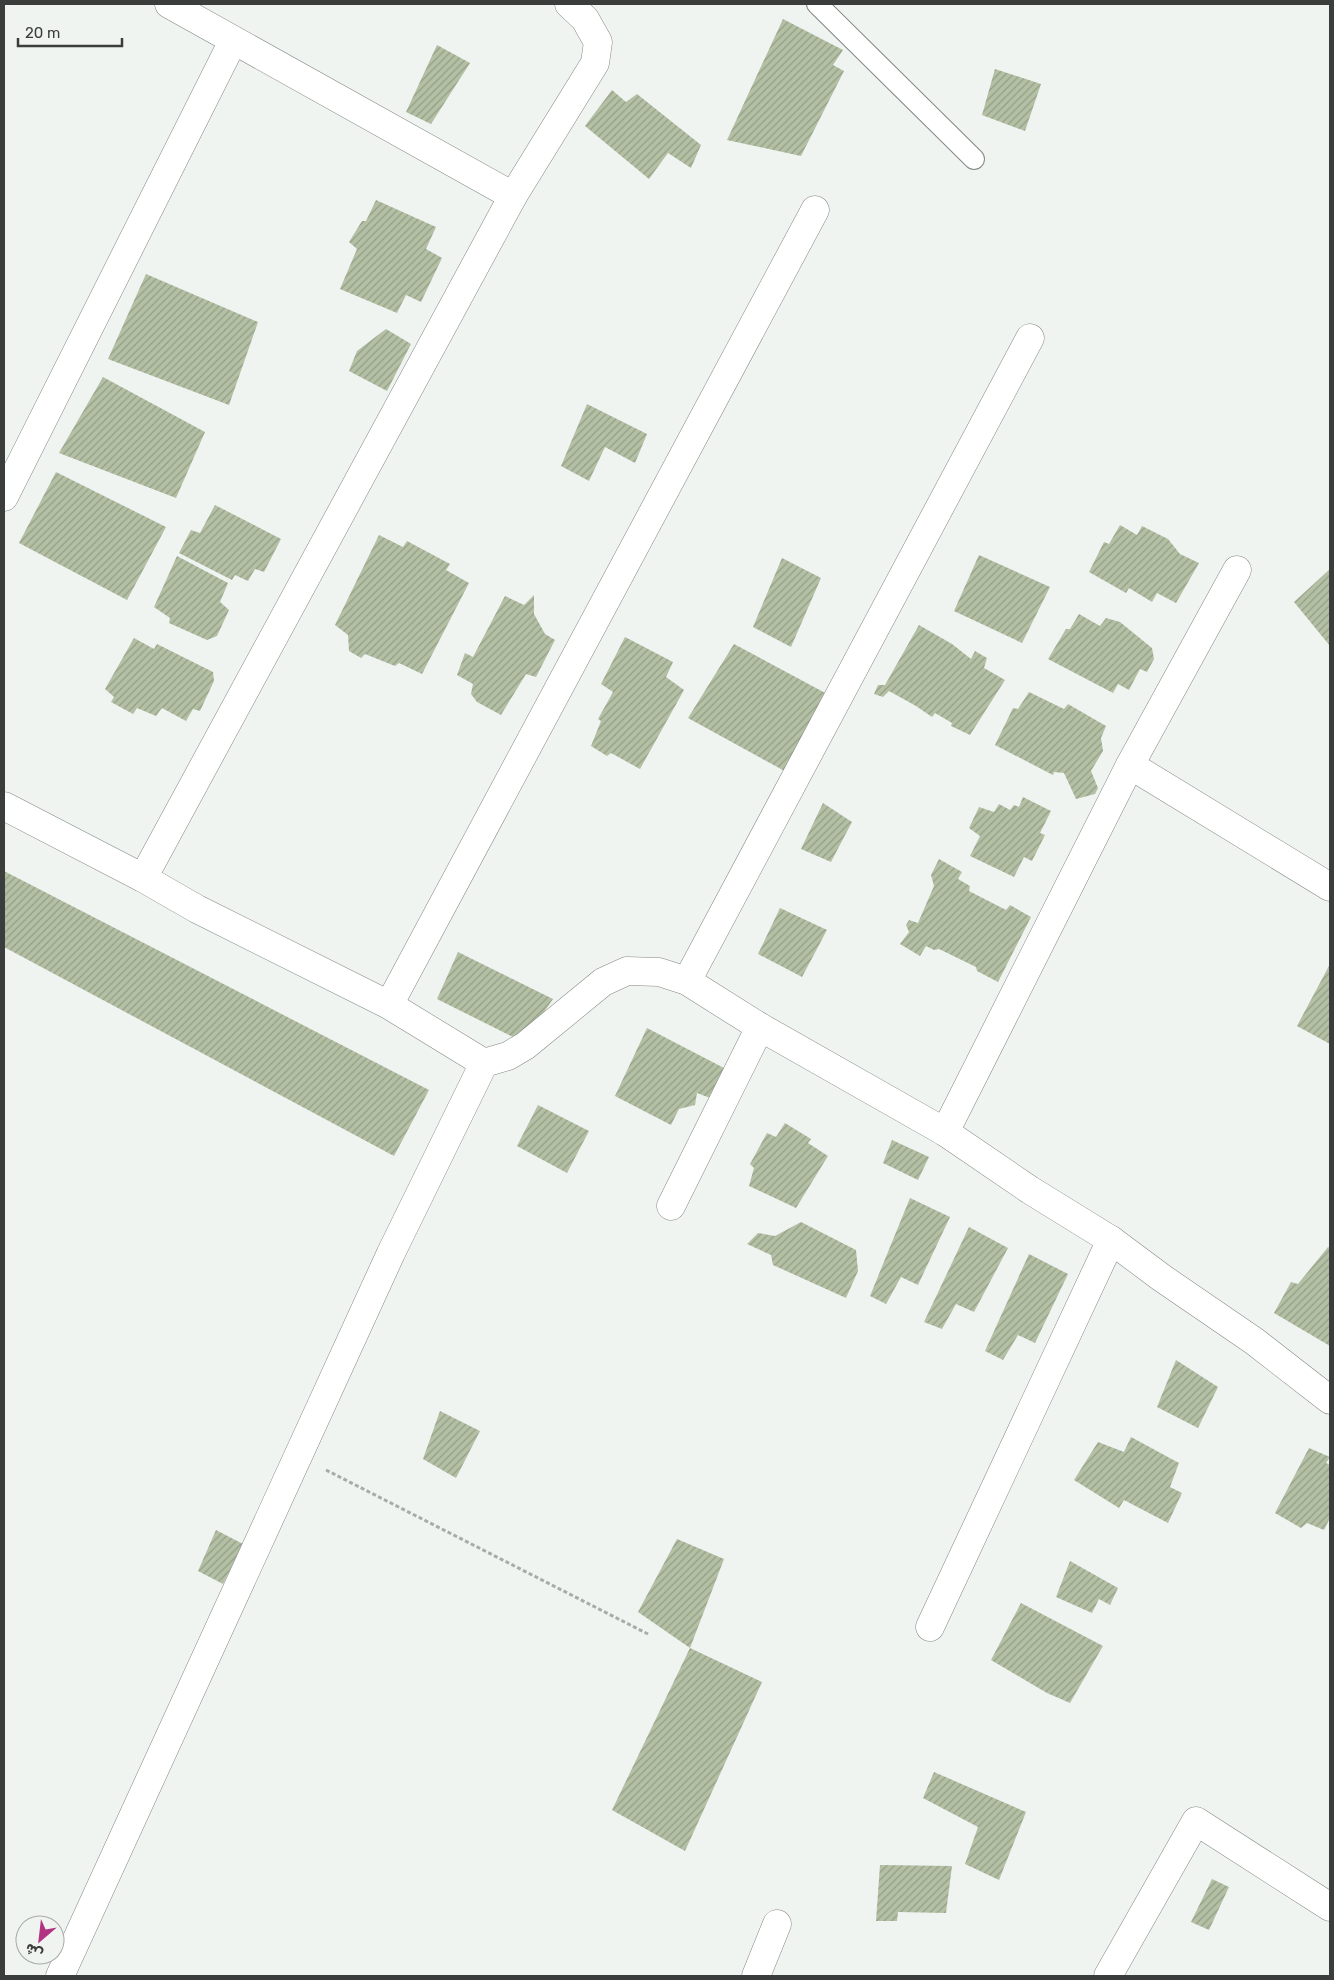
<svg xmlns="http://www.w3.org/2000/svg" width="1334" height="1980" font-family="Rubik,'Noto Naskh Arabic',sans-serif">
<defs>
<pattern id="building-hatch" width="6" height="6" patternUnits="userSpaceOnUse" patternTransform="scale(1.25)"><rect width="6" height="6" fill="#b4c0a4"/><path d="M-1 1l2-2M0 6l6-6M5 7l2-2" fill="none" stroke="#949d87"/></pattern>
</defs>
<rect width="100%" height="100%" fill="#eff4f1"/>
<g fill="url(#building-hatch)">
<polygon points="783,19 843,50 833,65 844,71 801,156 727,140"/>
<polygon points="437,45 470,63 431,124 406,112"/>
<polygon points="995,69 1041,84 1025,131 982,115"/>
<polygon points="612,90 626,102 637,94 701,145 691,168 668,153 649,179 585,126"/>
<polygon points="376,200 436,227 426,249 442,258 421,302 406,295 397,313 340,289 357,249 349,242 362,221 366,221"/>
<polygon points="146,274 258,322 229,405 108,359"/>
<polygon points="386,329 411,344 387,391 349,371 357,351"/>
<polygon points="103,377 205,432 176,498 59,453"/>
<polygon points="587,404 647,434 635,463 605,447 589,481 561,466"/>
<polygon points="56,472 166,527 127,600 19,543"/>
<polygon points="215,505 281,539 264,572 255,569 248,581 235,575 232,580 179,553 191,530 200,533"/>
<polygon points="1120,525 1137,535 1142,526 1168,539 1180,554 1199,563 1176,603 1157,593 1152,602 1129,588 1126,593 1089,572 1104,542 1109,544"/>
<polygon points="379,535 403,547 407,541 450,564 446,570 469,583 422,674 399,663 395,666 365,654 361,658 349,651 348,635 335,625"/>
<polygon points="979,555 1050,587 1022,643 954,611"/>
<polygon points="177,556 228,583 220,602 229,610 217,636 207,640 169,623 170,618 154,607"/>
<polygon points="782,558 821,578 791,647 753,627"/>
<polygon points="1330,569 1330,646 1294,602"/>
<polygon points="534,595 534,614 545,634 555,640 536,677 526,674 501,715 477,702 471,694 473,684 457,675 465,653 473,657 505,596 524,605"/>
<polygon points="1079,614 1100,626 1106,618 1120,622 1152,648 1154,659 1147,672 1140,669 1129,690 1118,684 1113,693 1048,659 1066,629 1070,629"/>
<polygon points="919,625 952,644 971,659 975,651 987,658 984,668 1005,680 970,735 951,726 952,723 935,713 932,717 916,706 889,691 883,697 874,694 878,685 885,685"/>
<polygon points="625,637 673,662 666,677 684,690 640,769 611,753 607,756 591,746 601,721 598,719 613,692 601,684"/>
<polygon points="134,638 154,649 157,644 213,672 214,681 200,711 193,709 186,721 162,708 156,716 137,708 133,714 111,702 114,697 105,689"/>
<polygon points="734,644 829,695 790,774 688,718"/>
<polygon points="1029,692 1064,709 1068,704 1106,726 1101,738 1103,751 1091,771 1098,788 1095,794 1076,799 1064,773 1054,772 1053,775 995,745 1013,708 1018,709"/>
<polygon points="1023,797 1051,811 1040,833 1045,835 1032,861 1024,857 1014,877 970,856 980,836 969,828 979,807 994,812 999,804 1010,810 1014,805 1019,807"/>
<polygon points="823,803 852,822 831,862 801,849"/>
<polygon points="939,859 962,872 958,879 970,886 969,891 1006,910 1010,905 1031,917 998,982 977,971 976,967 939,949 934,950 926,946 920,956 900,944 909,932 906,925 909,920 918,923 934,886 931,875"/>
<polygon points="4,871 429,1090 394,1156 4,947"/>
<polygon points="780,908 827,930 802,977 758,954"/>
<polygon points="458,952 553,999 523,1042 437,999"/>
<polygon points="1330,964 1330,1044 1297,1026"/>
<polygon points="647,1028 724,1068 710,1098 697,1093 695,1105 679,1109 671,1125 615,1096"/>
<polygon points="538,1105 589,1131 567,1173 517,1146"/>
<polygon points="785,1123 811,1139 808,1143 828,1156 796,1208 749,1186 754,1168 750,1164 767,1133 776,1137"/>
<polygon points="892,1140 929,1157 918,1180 883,1163"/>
<polygon points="910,1198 950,1217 918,1285 901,1277 886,1304 870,1296"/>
<polygon points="801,1222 856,1250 858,1271 846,1298 773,1265 771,1255 747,1244 758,1233 775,1236"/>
<polygon points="969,1227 1008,1248 974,1312 956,1304 942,1329 924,1322"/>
<polygon points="1328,1247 1330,1248 1330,1346 1274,1313 1291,1282 1298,1284"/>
<polygon points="1029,1254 1068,1274 1035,1343 1018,1335 1003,1360 985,1351"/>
<polygon points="1176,1360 1218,1387 1198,1428 1157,1407"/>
<polygon points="440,1411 480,1431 456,1478 423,1459"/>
<polygon points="1131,1437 1179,1463 1170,1487 1182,1493 1168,1523 1124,1500 1119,1508 1074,1480 1098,1442 1124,1452"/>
<polygon points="1309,1448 1330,1457 1326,1463 1330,1465 1330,1518 1324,1530 1307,1523 1301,1528 1275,1513"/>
<polygon points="216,1530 243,1544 223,1584 198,1571"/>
<polygon points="677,1539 724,1559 690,1648 638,1612"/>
<polygon points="1070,1561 1118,1588 1110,1605 1099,1599 1092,1613 1056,1597"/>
<polygon points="1021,1603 1103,1646 1070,1703 1047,1693 991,1660"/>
<polygon points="690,1648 762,1682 685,1851 612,1810"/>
<polygon points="934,1772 1026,1812 999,1880 965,1864 978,1827 923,1798"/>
<polygon points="880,1865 952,1866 946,1913 898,1912 897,1921 876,1921"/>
<polygon points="1212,1879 1229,1887 1209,1930 1191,1922"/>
</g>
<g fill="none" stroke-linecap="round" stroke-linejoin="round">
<defs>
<polyline id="service" points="817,4 974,159"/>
<g id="minor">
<polyline points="169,4 513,196"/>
<polyline points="4,497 233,41"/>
<polyline points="1130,765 1330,887"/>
<polyline points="4,806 143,878 197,909 389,1005 484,1063"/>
<polyline points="143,878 513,196 595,63 598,42 585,19 569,4"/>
<polyline points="687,981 1030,338"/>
<polyline points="389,1005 815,210"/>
<polyline points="945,1132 1130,765 1237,570"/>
<polyline points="671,1206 760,1027"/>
<polyline points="930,1627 1111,1240"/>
<polyline points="60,1976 391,1253 484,1063 508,1056 525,1046 603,982 627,971 659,972 687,981 760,1027 945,1132 1030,1190 1111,1240 1162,1278 1254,1341 1330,1400"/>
<polyline points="756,1976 777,1924"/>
<polyline points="1108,1976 1196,1821 1330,1907"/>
</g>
</defs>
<use href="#service" stroke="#848885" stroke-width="22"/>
<use href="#minor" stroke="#848885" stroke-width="29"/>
<polyline stroke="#a8aca9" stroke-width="3" stroke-dasharray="4 2.5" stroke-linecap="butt" points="326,1470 648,1634"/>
<use href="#service" stroke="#fff" stroke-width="20"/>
<use href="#minor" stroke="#fff" stroke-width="28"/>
</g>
<rect width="1334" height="1980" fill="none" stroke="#3b3d3c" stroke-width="10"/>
<g transform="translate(40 1940) rotate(208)"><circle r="24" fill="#eff4f1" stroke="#a7aba9"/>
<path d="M0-4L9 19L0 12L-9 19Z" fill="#b23382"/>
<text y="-8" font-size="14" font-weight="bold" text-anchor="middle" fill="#3b3d3c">ش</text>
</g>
<path d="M18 38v8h104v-8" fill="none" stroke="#3b3d3c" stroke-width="2.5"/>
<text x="25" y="38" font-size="15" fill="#3b3d3c" stroke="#eff4f1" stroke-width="4" paint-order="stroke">20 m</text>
</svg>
